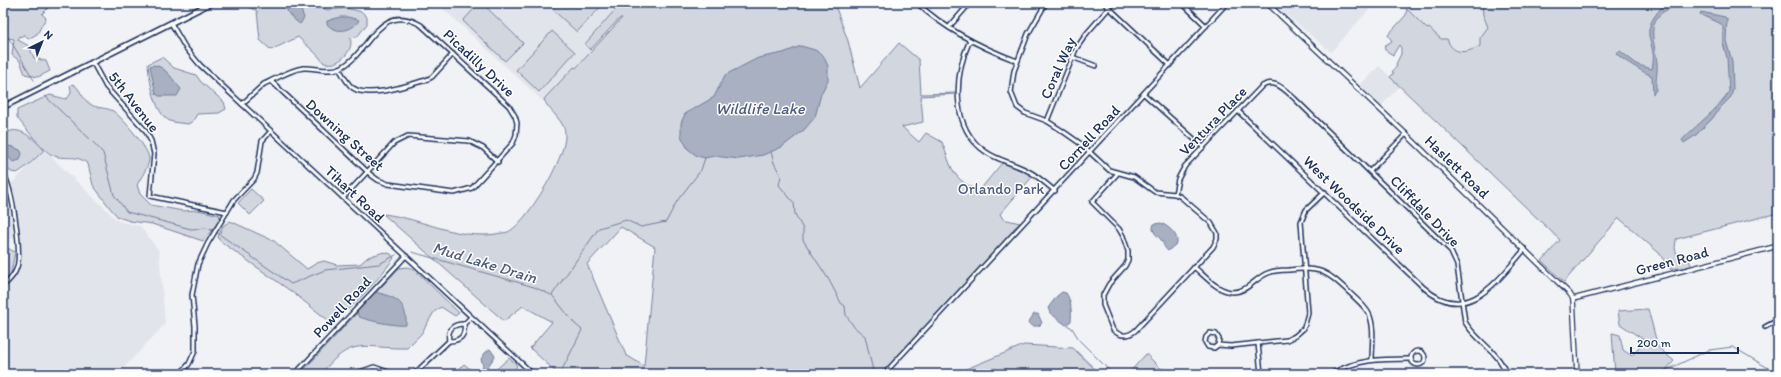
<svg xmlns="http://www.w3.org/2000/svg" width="1781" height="377" font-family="Itim,sans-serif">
<rect width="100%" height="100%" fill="#f1f2f5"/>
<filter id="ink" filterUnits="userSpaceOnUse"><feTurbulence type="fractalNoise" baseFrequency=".025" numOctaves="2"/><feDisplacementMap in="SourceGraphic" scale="8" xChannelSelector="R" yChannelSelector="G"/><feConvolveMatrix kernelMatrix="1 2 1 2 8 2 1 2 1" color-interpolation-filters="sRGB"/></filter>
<g filter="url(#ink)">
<g fill="#e1e4ea">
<polygon points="437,3 636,3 544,102"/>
<polygon points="1283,3 1375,3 1331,52 1278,8"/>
<polygon points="1397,3 1489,3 1498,30 1470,61 1460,63"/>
<polygon points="1379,66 1400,86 1381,106 1360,85"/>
<polygon points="44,150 118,221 140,226 159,251 165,324 118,374 16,374 3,362 3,291 18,273 22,259 12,183"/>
<polygon points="3,179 6,186 14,238 3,240"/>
</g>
<g fill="#d2d6df" stroke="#76829e" fill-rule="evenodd">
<polygon points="3,3 53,3 42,14 46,18 37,34 28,39 24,34 21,37 19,36 18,40 29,46 34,58 46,61 50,71 38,77 25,74 20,61 12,55 14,39 3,37"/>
<path d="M241 3H310L328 10 346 8 362 12 367 17V24L357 37 350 38C354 48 344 60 334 63 331 64 327 63 324 63 317 53 307 46 298 37L271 50 260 40 257 11Z"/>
<polygon points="479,3 482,3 523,43 505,61 463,21"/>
<polygon points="558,3 604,3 577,32 552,9"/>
<path d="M621 3H824L836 8 848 41 860 88 899 43 919 60 921 94 956 93V94L921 96 923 122 902 127 919 142 926 133 942 142C952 169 952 179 979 191L1002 163 1015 167 1033 176 1000 214 1003 219 1020 223 1013 229 1015 231 881 374H650L647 370 649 374H558L530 348 552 322 523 306 504 321 383 214C421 218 457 240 496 234 499 233 505 233 508 232 522 225 541 194 549 180 555 168 569 142 564 128 560 117 547 109 544 99L574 67 576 68 622 18H620L590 50 585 44ZM621 227 655 247 644 366 626 355 587 264Z"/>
<path d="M1482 3H1778V213L1676 239 1675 248 1678 258 1687 256 1692 267 1670 269 1659 253 1619 218 1564 282 1542 261 1560 240 1390 77 1394 73 1392 72 1397 66 1396 64 1401 54V48L1399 45 1393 55 1385 50 1384 46 1392 41 1388 35 1406 15 1407 9 1427 29 1429 28 1441 39H1447C1453 56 1467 53 1480 46V38L1488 27 1483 15Z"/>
<polygon points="552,31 575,52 539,92 516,70"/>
<path d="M162 57 174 68 196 75 201 82 224 102 226 109 219 113 197 114 193 121 188 124C182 123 175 123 170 121 155 115 149 78 148 64Z"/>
<path d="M72 84C80 86 82 100 90 104 97 109 106 107 113 111 122 117 151 151 149 160 148 168 141 177 137 185L140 194 151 205 183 211 198 210 220 215 219 221 203 241 152 224 130 221 118 217 110 208 93 185 88 164C75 153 66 161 52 155 45 152 22 125 17 117V110L50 95 66 99C71 95 72 92 70 86Z"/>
<path d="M3 126 8 132C21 126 35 140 44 150 37 157 26 168 17 173L11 172 3 163Z"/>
<polygon points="251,189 264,201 250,215 238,203"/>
<path d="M230 221 274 241 307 269 317 263 324 261 337 265 360 264 368 257 384 252 391 254 394 258C384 272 345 320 328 320L292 292 220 241 218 237 223 226Z"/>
<polygon points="3,246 15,252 11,273 3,281 3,264 6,261 3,256"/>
<path d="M407 267 414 269 459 313 455 316 441 307 434 312 421 334 407 348C364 349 352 335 321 374H300L399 268Z"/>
<polygon points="1648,309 1658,347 1674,361 1662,374 1615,374 1612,333 1620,335 1623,350 1632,356 1644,340 1620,324 1618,311"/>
<polygon points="1024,345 1073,348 1100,374 954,374"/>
<polygon points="1146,354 1160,368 1185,374 1128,374"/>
<polygon points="509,358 517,365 513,374 491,374"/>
<polygon points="464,364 474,372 473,374 454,374"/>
</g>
<g fill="#a8b0c2" stroke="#707c9a">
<path d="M286 3H296L300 7 304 18 300 24C292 18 285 13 286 3Z"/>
<path d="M1661 3H1676C1671 10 1662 10 1657 18 1648 31 1656 48 1657 63 1658 72 1655 81 1656 90L1653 94 1652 76C1646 74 1618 57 1616 53L1620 51 1638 65 1652 69C1659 40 1635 37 1662 7Z"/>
<path d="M1701 12 1725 17 1727 19 1726 41 1732 61 1733 89 1731 97 1719 109 1712 119 1696 135 1684 143 1682 140C1692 129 1726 102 1729 91L1727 58 1723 43V26C1719 21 1707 19 1700 14Z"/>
<path d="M340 17H348L359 20C353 32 335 34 327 24V21Z"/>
<polygon points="801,46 815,50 823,55 828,66 828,80 821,94 815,117 804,130 782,147 763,155 739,159 714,156 705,158 697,156 688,149 681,136 681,123 685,114 714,97 725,75 758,58 783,53"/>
<path d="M154 65C167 67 173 81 181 89L177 96H159L156 94C154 85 152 76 150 66Z"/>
<polygon points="10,146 20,150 22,153 20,160 13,162 3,151"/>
<path d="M1161 223C1169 227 1178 234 1177 243L1168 251C1164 248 1164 245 1162 241 1158 235 1150 232 1154 224Z"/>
<path d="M375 292C395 297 407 301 406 325 400 327 363 320 358 316L357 311Z"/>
<path d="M1062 292 1066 293C1071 300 1072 312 1071 321L1066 325 1050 313 1048 308 1057 296Z"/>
<polygon points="1034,314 1038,314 1042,323 1039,326 1033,326 1028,323"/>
<polygon points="490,349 495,356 483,374 478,374 483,366 481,359 485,353"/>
</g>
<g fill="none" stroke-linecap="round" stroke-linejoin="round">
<g stroke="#707c9a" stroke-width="1">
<polyline points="3,32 10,40 34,80"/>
<polyline points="45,96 92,141 103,153 114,195 127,212 191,229 206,228 213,230"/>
<polyline points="771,152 774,163 781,176 779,185 794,203 795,214 803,229 803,240 829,280 841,303 845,306 846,315 854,327 865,336 873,371 876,374"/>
<polyline points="216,232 291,284 325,270 379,264 396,255"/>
<polyline points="412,252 534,287 551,295"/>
<polyline points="1067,325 1072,328 1080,341 1113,374"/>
<polyline points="560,374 582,330 575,324 552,295 599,228 626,220 641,227 666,222 677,201 701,170 705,158"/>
<polyline points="1133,374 1138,370 1147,374"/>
<polyline points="1162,374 1168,372 1175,374"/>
<polyline points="1658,374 1709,350 1733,347 1778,374"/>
</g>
<defs>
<g id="minor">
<path d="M917 3C945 29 982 48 1017 61"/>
<path d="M1046 3 1028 34 1014 71 1011 92 1017 107 1025 113 1047 121 1061 130 1081 144 1109 170 1134 177 1155 192 1175 194 1181 197 1211 223 1217 233V239L1213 247 1136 330C1128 337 1121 337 1113 330L1103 305V295L1109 284 1125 266 1128 260V251L1123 236 1119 229 1092 202 1117 174"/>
<polyline points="1104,3 1170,65"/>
<polyline points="1182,3 1206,26"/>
<polyline points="171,23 185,47 200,65 533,374"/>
<polyline points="950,26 970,3"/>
<path d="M970 40C954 75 950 128 986 152 999 161 1014 163 1028 171 1038 176 1046 184 1055 191"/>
<polyline points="1072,57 1096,66"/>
<polyline points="93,63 106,87 145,130 151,141 154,154 150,196 227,212"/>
<path d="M339 68C343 75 347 84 353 88 369 99 408 85 426 80L432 77 453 54"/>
<polyline points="1144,94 1203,147"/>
<path d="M242 104 264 84C276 79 289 70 303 68 315 67 328 73 340 68 369 55 378 0 421 25L509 106 515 116 517 123 516 135 513 143 472 188 454 193 388 184 378 180 371 175 271 81"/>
<path d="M1238 111 1423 287C1467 327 1498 280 1525 249"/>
<polyline points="1047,121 1076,49 1087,33 1109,8"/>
<polyline points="1370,171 1406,134"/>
<path d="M3 173C12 186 22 251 17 267 15 275 9 281 3 286"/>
<path d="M1175 194 1178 179 1185 166 1261 87C1274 77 1285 90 1295 99L1450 250 1457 265 1465 322C1476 341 1500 352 1506 374"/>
<polyline points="343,198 394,143 408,136 469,141 483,148 498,162"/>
<path d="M1194 267C1205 276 1217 291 1232 292 1248 292 1255 278 1268 273 1275 270 1283 270 1289 270 1322 266 1327 272 1351 294 1357 300 1365 306 1369 314 1375 327 1372 346 1372 360"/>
<polyline points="1765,327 1778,320"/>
<path d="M449 341C447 329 453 324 464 324"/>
<polyline points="1258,343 1261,374"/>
<polyline points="1218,345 1214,348 1208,347 1205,342 1206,337 1210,333 1216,334 1219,339 1218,345 1231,346 1287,340 1295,336 1304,328 1308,313 1301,222 1306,210 1325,192"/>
<circle cx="1418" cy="358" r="7"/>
<polyline points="180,374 189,364 195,351 195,326 192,295 198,264 208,243 234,200 254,179 257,173 262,141 271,131"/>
<polyline points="295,374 406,256"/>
<polyline points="354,374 374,367 394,374"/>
<path d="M414 374 449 341C460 341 466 336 464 324L471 317"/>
<polyline points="884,374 1227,3"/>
<path d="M1331 374C1356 359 1382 359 1410 359"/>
</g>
<g id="tertiary">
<polyline points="1267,3 1406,134 1570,294 1573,299 1577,374"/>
<polyline points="1573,299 1778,246"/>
</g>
<polyline id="secondary" points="3,107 211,3"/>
</defs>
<use href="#minor" stroke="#1b2f5e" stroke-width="6"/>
<use href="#tertiary" stroke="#1b2f5e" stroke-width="6"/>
<use href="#secondary" stroke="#1b2f5e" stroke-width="7"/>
<use href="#minor" stroke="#fff" stroke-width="3"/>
<use href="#tertiary" stroke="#fff" stroke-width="3.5"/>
<use href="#secondary" stroke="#fff" stroke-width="4"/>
</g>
</g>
<g text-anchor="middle" stroke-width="3" stroke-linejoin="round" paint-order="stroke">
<g font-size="15" fill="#1b2f5e" stroke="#fff">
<text transform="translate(479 63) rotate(43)" y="5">Picadilly Drive</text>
<text transform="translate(1058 68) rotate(-66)" y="5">Coral Way</text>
<text transform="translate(134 102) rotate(52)" y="5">5th Avenue</text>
<text transform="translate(1213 121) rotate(-46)" y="5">Ventura Place</text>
<text transform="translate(345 135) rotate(42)" y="5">Downing Street</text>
<text transform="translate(1089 138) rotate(-47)" y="5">Cornell Road</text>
<text transform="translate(1457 167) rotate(44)" y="5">Haslett Road</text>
<text transform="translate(355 194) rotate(43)" y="5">Tihart Road</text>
<text transform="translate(1354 205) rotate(44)" y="5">West Woodside Drive</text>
<text transform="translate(1425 211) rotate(46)" y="5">Cliffdale Drive</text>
<text transform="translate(1672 261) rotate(-15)" y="5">Green Road</text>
<text transform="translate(342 307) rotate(-47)" y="5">Powell Road</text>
</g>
<g font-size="15" fill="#49597e" stroke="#fff">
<text x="1001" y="194">Orlando Park</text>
</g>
<g font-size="16" font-style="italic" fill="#4c5c81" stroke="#fff">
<text x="760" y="114">Wildlife Lake</text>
<text transform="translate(485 262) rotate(17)" y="6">Mud Lake Drain</text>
</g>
</g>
<rect width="1781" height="377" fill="none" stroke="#fff" stroke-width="16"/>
<rect x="8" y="8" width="1765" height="361" fill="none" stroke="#1b2f5e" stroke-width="1.5" filter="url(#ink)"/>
<g transform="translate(42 42) rotate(43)" stroke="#ffffff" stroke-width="3" paint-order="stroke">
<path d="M0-3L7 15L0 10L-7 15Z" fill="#1b2f5e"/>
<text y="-6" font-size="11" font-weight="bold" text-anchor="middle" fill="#1b2f5e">N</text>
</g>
<path d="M1631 347v6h107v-6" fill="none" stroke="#1b2f5e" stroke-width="2"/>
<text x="1637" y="347" font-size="12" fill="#1b2f5e" stroke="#ffffff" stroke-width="3" paint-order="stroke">200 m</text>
</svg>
